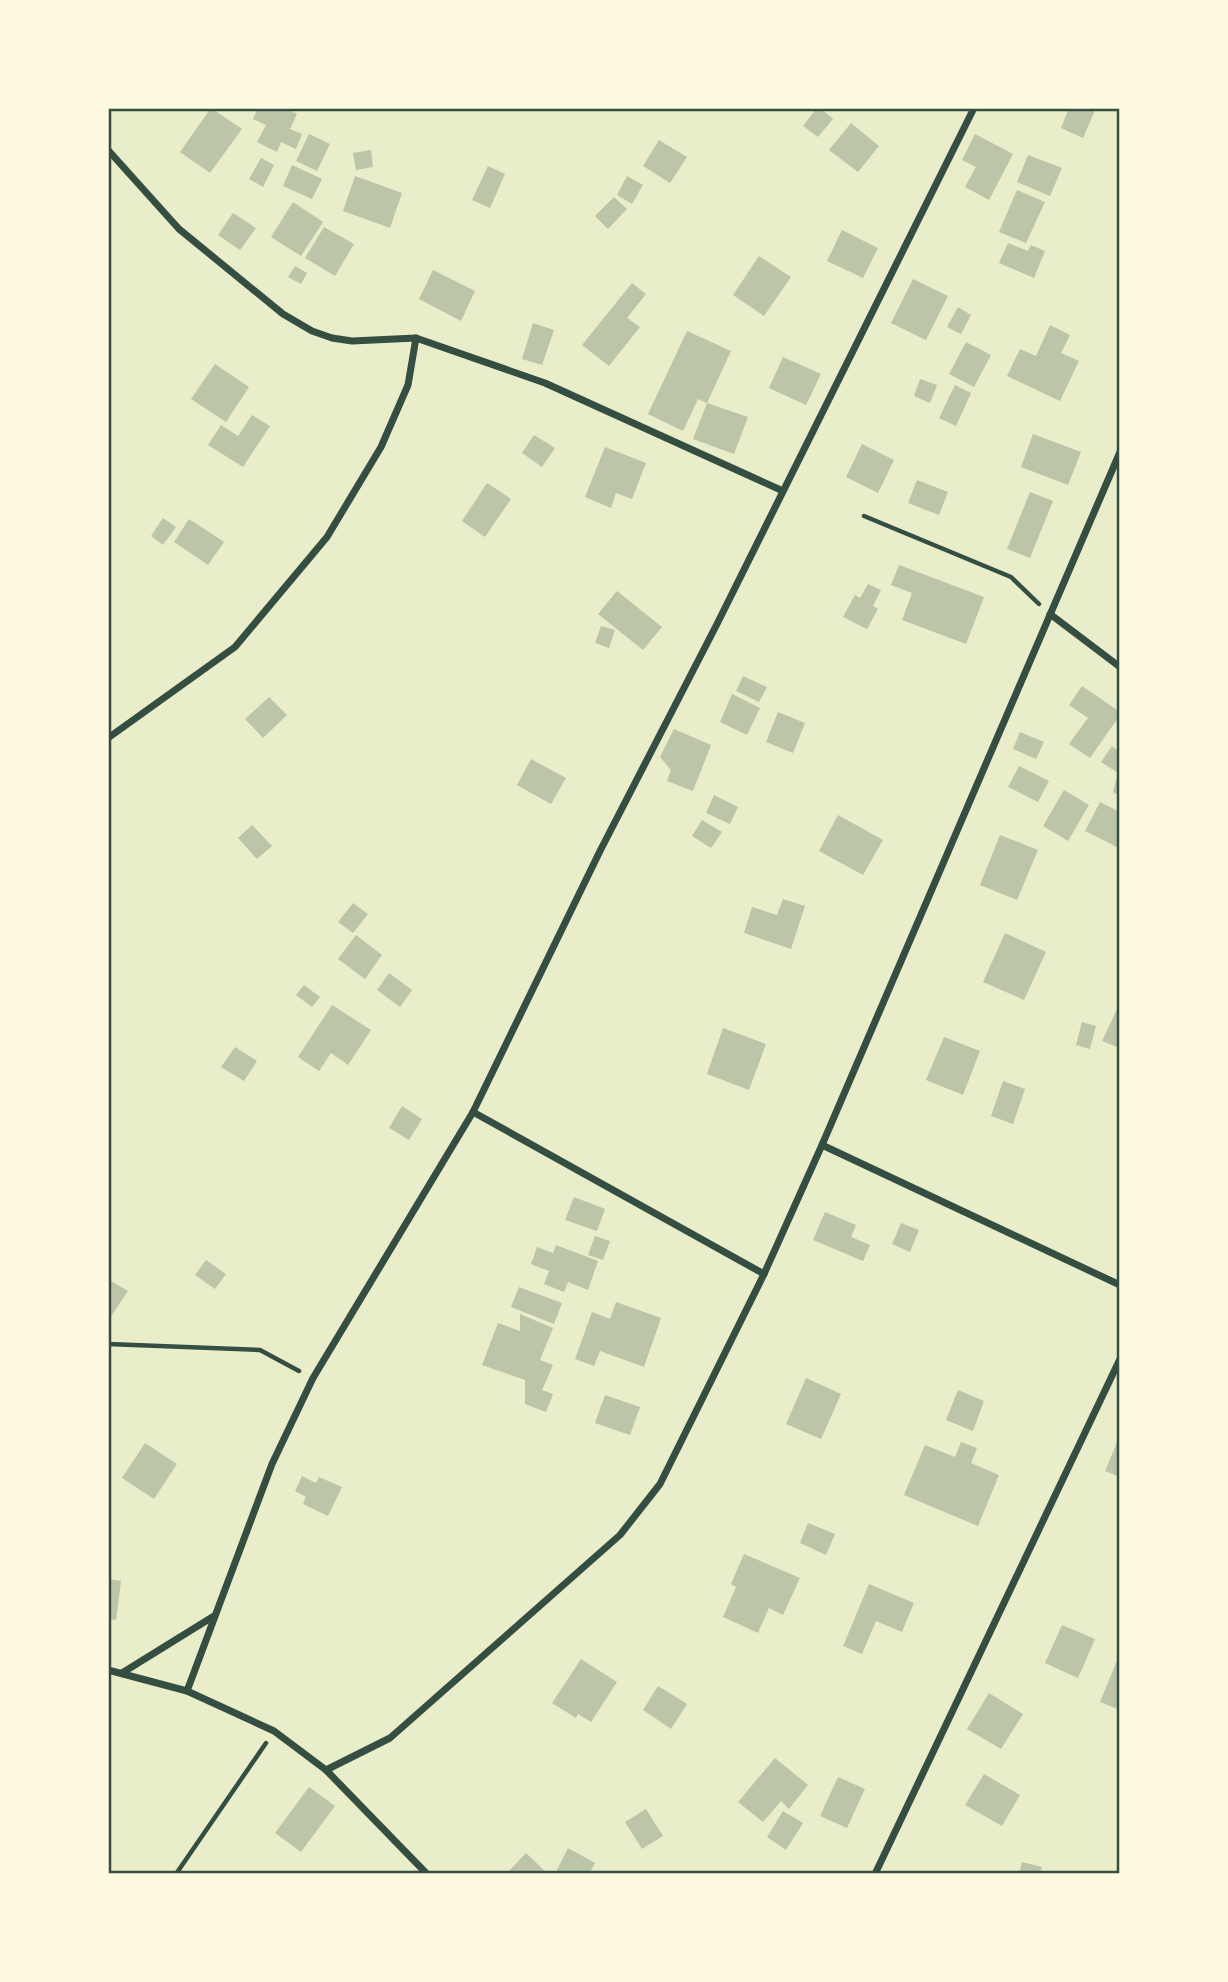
<svg xmlns="http://www.w3.org/2000/svg" width="1228" height="1982" font-family="'Roboto Condensed',sans-serif">
<rect width="100%" height="100%" fill="#e9edc9"/>
<g fill="#bcc5a7">
<polygon points="211,108 242,129 210,173 180,152"/>
<polygon points="258,108 285,108 297,114 290,129 302,134 296,149 281,142 277,152 257,142 266,125 253,119"/>
<polygon points="817,108 820,108 833,119 818,137 803,126"/>
<polygon points="1069,108 1095,110 1083,138 1061,128"/>
<polygon points="851,123 879,146 858,172 829,150"/>
<polygon points="309,134 330,144 317,171 296,161"/>
<polygon points="975,134 1013,154 989,200 965,187 976,167 962,160"/>
<polygon points="659,140 687,157 670,183 643,166"/>
<polygon points="371,150 373,167 356,170 353,153"/>
<polygon points="1028,155 1062,168 1050,196 1017,182"/>
<polygon points="261,158 274,165 263,187 249,179"/>
<polygon points="292,165 322,179 312,199 283,186"/>
<polygon points="488,166 505,174 490,208 472,200"/>
<polygon points="355,176 402,193 390,228 343,211"/>
<polygon points="627,176 643,185 632,204 617,195"/>
<polygon points="1017,190 1045,202 1026,243 999,232"/>
<polygon points="614,197 627,209 608,229 595,216"/>
<polygon points="293,202 323,222 301,256 271,237"/>
<polygon points="233,213 256,228 240,250 218,235"/>
<polygon points="324,227 354,244 335,276 305,258"/>
<polygon points="842,230 878,248 863,278 827,261"/>
<polygon points="1008,243 1028,251 1031,245 1045,251 1034,278 999,263"/>
<polygon points="759,256 791,277 764,316 733,295"/>
<polygon points="295,266 307,273 301,284 288,277"/>
<polygon points="433,270 475,291 461,321 419,299"/>
<polygon points="913,279 948,296 926,340 891,323"/>
<polygon points="632,283 646,294 627,318 640,327 609,366 582,345"/>
<polygon points="958,307 971,315 961,334 947,327"/>
<polygon points="533,323 554,330 542,365 522,359"/>
<polygon points="1050,325 1070,335 1061,353 1079,361 1060,401 1007,376 1020,349 1036,356"/>
<polygon points="687,331 731,351 707,403 698,399 683,431 648,414"/>
<polygon points="966,342 991,355 974,387 949,374"/>
<polygon points="783,357 821,374 806,405 769,388"/>
<polygon points="215,364 249,387 226,422 191,399"/>
<polygon points="920,379 937,385 930,403 914,396"/>
<polygon points="955,385 971,393 956,426 939,418"/>
<polygon points="707,403 748,417 734,454 693,439"/>
<polygon points="252,415 270,426 243,467 208,445 221,425 238,436"/>
<polygon points="1033,434 1081,452 1068,485 1021,467"/>
<polygon points="534,435 555,448 542,467 522,453"/>
<polygon points="862,444 894,460 878,493 846,477"/>
<polygon points="605,447 646,463 632,499 616,493 611,508 585,497"/>
<polygon points="917,480 948,492 939,515 908,503"/>
<polygon points="487,483 511,499 485,537 462,521"/>
<polygon points="1030,492 1053,501 1030,558 1007,549"/>
<polygon points="163,518 176,527 163,545 151,536"/>
<polygon points="189,519 224,542 208,565 174,542"/>
<polygon points="899,565 984,597 966,644 902,620 912,593 891,585"/>
<polygon points="868,584 881,590 873,606 878,609 867,629 843,617 855,595 860,598"/>
<polygon points="617,591 662,627 643,650 598,614"/>
<polygon points="601,626 615,630 609,648 595,643"/>
<polygon points="743,676 767,687 759,702 736,691"/>
<polygon points="1082,686 1120,712 1120,715 1090,758 1069,744 1088,718 1069,705"/>
<polygon points="732,694 760,708 747,735 720,722"/>
<polygon points="269,697 287,715 263,738 245,719"/>
<polygon points="778,712 805,723 793,753 766,742"/>
<polygon points="674,729 711,745 693,791 667,781 671,770 660,757"/>
<polygon points="1020,732 1044,742 1036,759 1013,749"/>
<polygon points="1112,746 1120,752 1120,796 1113,792 1118,773 1101,762"/>
<polygon points="531,759 566,778 551,804 517,785"/>
<polygon points="1019,766 1049,781 1038,802 1008,787"/>
<polygon points="1064,790 1089,805 1068,841 1043,826"/>
<polygon points="714,795 738,807 730,824 706,813"/>
<polygon points="1100,802 1120,812 1120,843 1117,847 1085,831"/>
<polygon points="838,815 883,840 863,875 819,851"/>
<polygon points="702,820 722,832 711,848 692,836"/>
<polygon points="252,825 272,846 257,859 238,838"/>
<polygon points="1000,835 1038,850 1017,900 980,885"/>
<polygon points="783,899 805,906 791,949 744,933 752,907 777,915"/>
<polygon points="353,903 368,914 353,933 338,922"/>
<polygon points="1005,933 1046,952 1024,1000 983,982"/>
<polygon points="356,935 382,955 365,979 338,959"/>
<polygon points="389,973 412,990 400,1007 377,990"/>
<polygon points="304,985 320,997 312,1007 296,995"/>
<polygon points="1120,1003 1120,1048 1102,1041"/>
<polygon points="332,1005 371,1030 348,1065 331,1053 319,1071 298,1057"/>
<polygon points="1082,1022 1096,1026 1090,1049 1076,1045"/>
<polygon points="723,1028 766,1044 749,1090 707,1074"/>
<polygon points="944,1037 980,1051 963,1095 926,1080"/>
<polygon points="235,1047 257,1061 244,1081 221,1067"/>
<polygon points="1003,1081 1025,1089 1013,1124 991,1116"/>
<polygon points="402,1106 422,1119 409,1140 389,1128"/>
<polygon points="574,1197 605,1209 597,1231 565,1220"/>
<polygon points="825,1212 856,1225 851,1237 870,1245 863,1261 813,1240"/>
<polygon points="901,1223 919,1230 910,1252 892,1244"/>
<polygon points="595,1236 610,1241 603,1260 588,1255"/>
<polygon points="556,1245 598,1261 588,1290 568,1282 564,1292 544,1284 549,1271 531,1264 537,1247 553,1253"/>
<polygon points="206,1260 226,1274 215,1289 195,1275"/>
<polygon points="108,1279 128,1291 108,1321"/>
<polygon points="519,1287 562,1303 554,1324 511,1307"/>
<polygon points="616,1302 661,1318 644,1367 600,1351 594,1366 575,1359 592,1312 610,1319"/>
<polygon points="520,1314 553,1328 540,1360 553,1365 542,1390 553,1394 546,1412 525,1404 525,1380 482,1365 498,1323 520,1331"/>
<polygon points="806,1378 841,1394 821,1439 786,1424"/>
<polygon points="958,1390 984,1401 973,1431 946,1420"/>
<polygon points="605,1395 640,1407 630,1435 595,1423"/>
<polygon points="1120,1435 1120,1477 1105,1471"/>
<polygon points="961,1442 977,1448 971,1463 999,1475 978,1526 904,1495 925,1445 955,1457"/>
<polygon points="145,1443 177,1464 154,1499 122,1478"/>
<polygon points="302,1476 316,1483 319,1477 342,1487 328,1516 303,1504 306,1497 295,1491"/>
<polygon points="808,1523 835,1534 826,1555 800,1543"/>
<polygon points="744,1554 800,1578 783,1615 769,1608 758,1633 723,1617 736,1587 731,1584"/>
<polygon points="108,1579 121,1581 116,1620 108,1619"/>
<polygon points="869,1584 914,1603 902,1632 876,1621 862,1654 843,1646"/>
<polygon points="1062,1625 1095,1639 1078,1678 1045,1663"/>
<polygon points="1120,1653 1120,1710 1100,1702"/>
<polygon points="581,1659 617,1682 591,1722 578,1714 576,1718 552,1703"/>
<polygon points="658,1686 687,1704 671,1729 643,1710"/>
<polygon points="989,1693 1023,1714 1001,1749 967,1729"/>
<polygon points="775,1758 808,1785 789,1809 781,1801 763,1822 738,1802"/>
<polygon points="984,1774 1020,1795 1002,1826 965,1805"/>
<polygon points="838,1777 865,1789 847,1828 820,1816"/>
<polygon points="309,1787 335,1806 301,1852 275,1833"/>
<polygon points="646,1809 663,1836 642,1849 625,1822"/>
<polygon points="783,1811 803,1823 786,1850 767,1837"/>
<polygon points="568,1848 595,1863 589,1874 555,1874"/>
<polygon points="526,1853 548,1874 506,1874"/>
<polygon points="1022,1862 1042,1867 1040,1874 1019,1874"/>
</g>
<g fill="none" stroke-linecap="round" stroke-linejoin="round">
<g stroke="#344e41" stroke-width="4.5">
<polyline points="864,516 1011,577 1039,604"/>
<polyline points="108,1344 260,1350 299,1371"/>
<polyline points="176,1874 266,1743"/>
</g>
<g stroke="#344e41" stroke-width="7">
<polyline points="108,150 179,229 283,314 312,331 332,338 352,341 416,338 545,383 783,491"/>
<polyline points="1050,614 1120,667"/>
<polyline points="108,738 235,647 327,537 381,447 408,385 416,338"/>
<polyline points="473,1112 764,1274"/>
<polyline points="822,1145 1120,1285"/>
<polyline points="108,1670 187,1691 274,1731 326,1770 427,1874"/>
<polyline points="122,1673 214,1616"/>
<polyline points="187,1691 272,1464 313,1378 473,1112 600,851 717,624 974,108"/>
<polyline points="326,1770 390,1738 620,1535 660,1484 764,1274 822,1145 1120,452"/>
<polyline points="875,1874 1120,1359"/>
</g>
</g>
<rect width="1228" height="1982" fill="none" stroke="#fefae0" stroke-width="220"/>
<rect x="110" y="110" width="1008" height="1762" fill="none" stroke="#344e41" stroke-width="2.5"/>
</svg>
